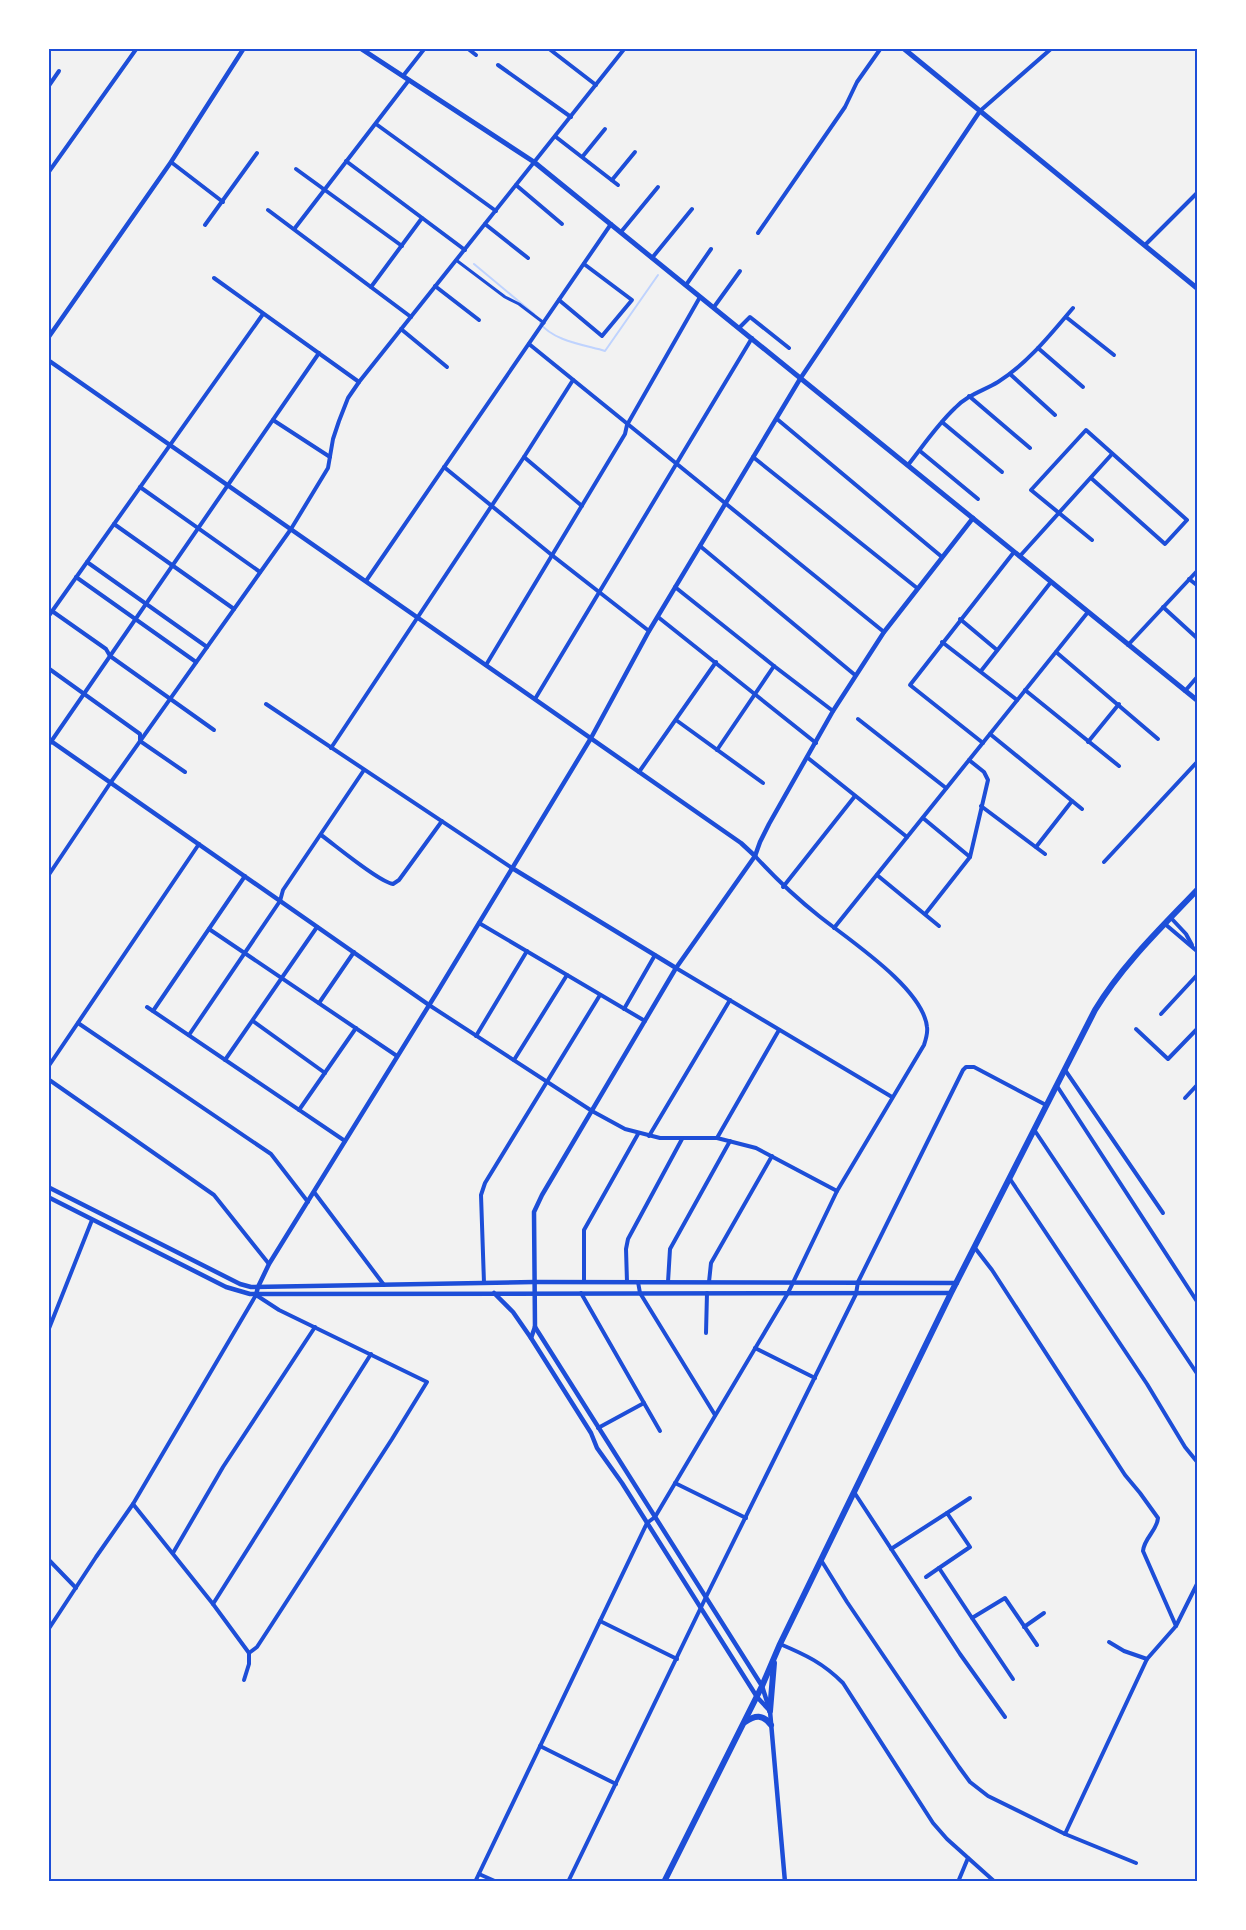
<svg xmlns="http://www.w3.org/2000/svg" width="1246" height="1930" font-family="Jost,sans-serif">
<rect width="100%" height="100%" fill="#f2f2f2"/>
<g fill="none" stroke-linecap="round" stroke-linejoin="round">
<g stroke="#bfd3fe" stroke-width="2">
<polyline points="474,264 534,314"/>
<path d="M540 323C553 341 585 345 605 351L658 275"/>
</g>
<polyline stroke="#1d4ed8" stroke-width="3" points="456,260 505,297 519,304 544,323"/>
<g stroke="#1d4ed8" stroke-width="4">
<polyline points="467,48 476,55"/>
<polyline points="548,48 596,85"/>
<polyline points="498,65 571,117"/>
<polyline points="403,76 425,48"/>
<polyline points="48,87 59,71"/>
<polyline points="980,111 1052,48"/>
<polyline points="376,124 496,211"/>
<polyline points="556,137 618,185"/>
<polyline points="583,156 605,129"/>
<polyline points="346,161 465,250"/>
<polyline points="171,162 223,202"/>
<polyline points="296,169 402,246"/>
<polyline points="48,173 137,48"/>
<polyline points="612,180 635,152"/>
<polyline points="516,185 562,224"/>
<polyline points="268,210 411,317"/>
<polyline points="485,224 528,258"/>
<polyline points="205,225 257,153"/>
<polyline points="295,228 409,80"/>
<polyline points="621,232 658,187"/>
<polyline points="758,233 845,107 857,82 881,48"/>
<polyline points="1145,245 1198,192"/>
<polyline points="652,258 692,209"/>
<polyline points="214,278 359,382"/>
<polyline points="686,285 711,249"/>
<polyline points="435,286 479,320"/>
<polyline points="371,287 422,218"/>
<polyline points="559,300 602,336 632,300 584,264"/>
<polyline points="714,307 740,271"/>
<polyline points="1066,317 1114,355"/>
<polyline points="739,328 750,317 789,348"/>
<polyline points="401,329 447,367"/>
<polyline points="529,344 884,632"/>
<polyline points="1038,348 1083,387"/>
<polyline points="1010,374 1055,415"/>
<polyline points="969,396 1030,448"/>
<polyline points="777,419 942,557"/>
<polyline points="273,420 330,457"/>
<polyline points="942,422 1002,472"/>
<polyline points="920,451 978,499"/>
<polyline points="524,457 582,506"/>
<polyline points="753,457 917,588"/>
<path d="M908 465C923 446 937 425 955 408 967 395 983 391 998 382 1027 364 1051 334 1073 308"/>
<polyline points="444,467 553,556 649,631"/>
<polyline points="1091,478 1165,544 1187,520 1086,430 1031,490 1092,540"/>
<polyline points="140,487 260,572"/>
<polyline points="114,524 234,609"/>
<polyline points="700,546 855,675"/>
<polyline points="1020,556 1112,454"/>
<polyline points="87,562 207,647"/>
<polyline points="76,577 196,662"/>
<polyline points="1189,579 1198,586"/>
<polyline points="366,581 611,224"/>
<polyline points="675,587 774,666 833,711"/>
<polyline points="1163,607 1198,639"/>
<polyline points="52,611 106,649 110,656 214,730"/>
<polyline points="48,617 263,314"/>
<polyline points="658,617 816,743"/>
<polyline points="960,619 997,650"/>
<polyline points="942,642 1017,700"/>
<polyline points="1128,645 1198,570"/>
<polyline points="1056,652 1158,739"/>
<polyline points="486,665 625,434 627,425 700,297"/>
<polyline points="48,668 140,734 140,741 185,772"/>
<polyline points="981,671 1051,582"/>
<polyline points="1025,690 1119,766"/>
<polyline points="1185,691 1198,676"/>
<polyline points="535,699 752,338"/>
<polyline points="266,704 512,868"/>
<polyline points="858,719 946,788"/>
<polyline points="676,720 763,783"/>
<polyline points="990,734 1082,809"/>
<polyline points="1088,742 1119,704"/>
<polyline points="983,743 910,685 1014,552"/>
<polyline points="48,746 319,353"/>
<polyline points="331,748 524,457 573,380"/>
<polyline points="717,750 774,666"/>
<polyline points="808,758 907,837"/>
<polyline points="639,772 716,662"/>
<polyline points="981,806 1045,854"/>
<polyline points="923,818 970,857"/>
<path d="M321 835C335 845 379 882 393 884L399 880 442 821"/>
<polyline points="1036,847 1072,801"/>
<polyline points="1104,862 1198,761"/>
<polyline points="877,875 939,926"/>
<polyline points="48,876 111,782 291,529 328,468 333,439 339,421 348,398 359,382 625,48"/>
<polyline points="783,887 855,796"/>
<polyline points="926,913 970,857 988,780 984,772 969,760"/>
<polyline points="1171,918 1186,934 1192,945"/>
<polyline points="479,923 645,1021"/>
<polyline points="1165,924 1198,952"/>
<polyline points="834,928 1088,612"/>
<polyline points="209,929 397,1056"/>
<polyline points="676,968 892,1097"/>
<polyline points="319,1003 354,952"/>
<polyline points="429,1005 592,1111 625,1129 660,1138 717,1138 756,1148 837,1191"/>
<polyline points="147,1007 345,1141"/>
<polyline points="624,1009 655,955"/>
<polyline points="153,1011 245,876"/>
<polyline points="1161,1014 1198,974"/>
<polyline points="253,1021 325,1073"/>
<polyline points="78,1023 271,1154 308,1202"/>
<polyline points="1136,1029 1168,1059 1198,1028"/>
<polyline points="189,1035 280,901 283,890 364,770"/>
<polyline points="476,1036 527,951"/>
<polyline points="225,1060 317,927"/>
<polyline points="514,1060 567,975"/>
<polyline points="48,1067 199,844"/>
<polyline points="1065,1070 1163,1213"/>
<polyline points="48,1079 214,1195 269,1264"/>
<polyline points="1057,1086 1198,1303"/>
<polyline points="1185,1098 1198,1084"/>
<polyline points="299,1110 356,1028"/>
<polyline points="1035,1131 1198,1375"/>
<polyline points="649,1136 730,1000"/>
<polyline points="717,1138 779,1030"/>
<polyline points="1010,1179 1147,1384 1185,1447 1198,1463"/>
<polyline points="314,1192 384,1285"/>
<path d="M975 1248 992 1270 1125 1475 1140 1493 1158 1518C1157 1531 1144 1538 1143 1551L1176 1626"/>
<polyline points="584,1282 584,1230 638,1134"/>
<polyline points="627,1282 626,1249 628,1239 682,1139"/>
<polyline points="638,1282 640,1293 715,1415"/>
<polyline points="668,1282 670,1249 730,1141"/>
<polyline points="709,1282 711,1263 772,1156"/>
<polyline points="484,1283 481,1195 485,1183 600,995"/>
<polyline points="581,1293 660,1431"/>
<polyline points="48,1331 92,1220"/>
<polyline points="706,1333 707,1293"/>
<polyline points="755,1348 815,1378"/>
<polyline points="598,1428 644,1403"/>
<polyline points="675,1483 746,1518"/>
<polyline points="854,1492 960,1654 1005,1717"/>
<polyline points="133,1504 213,1604 249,1653"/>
<polyline points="947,1513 970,1498"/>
<polyline points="891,1549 947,1513 970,1547 939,1568 972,1618 1005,1598 1037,1645"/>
<polyline points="173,1553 223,1467 315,1327"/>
<polyline points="48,1559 76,1588"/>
<polyline points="821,1560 847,1602 959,1767 970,1782 988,1796 1065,1834 1136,1863"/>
<polyline points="926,1577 939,1568"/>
<polyline points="213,1604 371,1354"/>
<polyline points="972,1618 1013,1679"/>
<polyline points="600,1621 677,1659"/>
<polyline points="1024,1627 1044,1613"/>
<polyline points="48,1630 96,1557 133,1504 256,1295 279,1310 427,1382 392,1439 272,1624 257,1647 249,1653"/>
<polyline points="1109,1642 1124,1651 1147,1659"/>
<path d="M780 1644C806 1655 823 1663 843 1683L933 1823 947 1839 995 1882"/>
<polyline points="244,1680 249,1664 249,1653"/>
<polyline points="540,1746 616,1784"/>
<polyline points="1065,1834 1147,1659 1176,1626 1198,1582"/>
<polyline points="479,1874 497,1882"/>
<path d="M475 1882 647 1523 655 1517 788 1293 837 1191 924 1045C926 1039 928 1033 927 1027 923 988 849 940 819 916 795 897 776 879 755 856"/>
<polyline points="568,1882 706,1597 856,1294 858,1282 963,1070 966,1067 974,1067 1046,1105"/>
<polyline points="958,1882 968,1858"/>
</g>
<g stroke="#1d4ed8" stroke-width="4.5">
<polyline points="48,338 171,162 244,48"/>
<polyline points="48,360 741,843 755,856"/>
<polyline points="48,739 429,1005"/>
<polyline points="512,868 676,968"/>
<polyline points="48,1187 240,1284 251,1287 534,1282 957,1283"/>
<polyline points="48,1197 226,1287 250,1294 951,1293"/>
<polyline points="494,1293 513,1312 531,1338 591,1433 597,1448 622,1483 757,1697 770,1711"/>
<polyline points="256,1295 258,1287 269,1264 436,994 591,738 649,631 800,379 980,111"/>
<polyline points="535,1327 762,1686 770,1711 785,1882"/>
<polyline points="531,1338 535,1327 534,1212 542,1195 676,968 755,856 760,842 769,824 833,711 884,632 973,518"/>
</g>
<g stroke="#1d4ed8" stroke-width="5">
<polyline points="360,48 534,162 1198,701"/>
<polyline points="903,48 1198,289"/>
</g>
<g stroke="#1d4ed8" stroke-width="6">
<polyline points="770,1711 774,1663"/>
<path d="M745 1722C755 1715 763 1714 771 1725"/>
<path d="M664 1882 762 1686 780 1644 951 1293 1095 1010C1123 964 1161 928 1198 889"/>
</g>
</g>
<rect width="1246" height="1930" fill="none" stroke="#ffffff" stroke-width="99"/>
<rect x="50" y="50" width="1146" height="1830" fill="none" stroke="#1d4ed8" stroke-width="2"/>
</svg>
